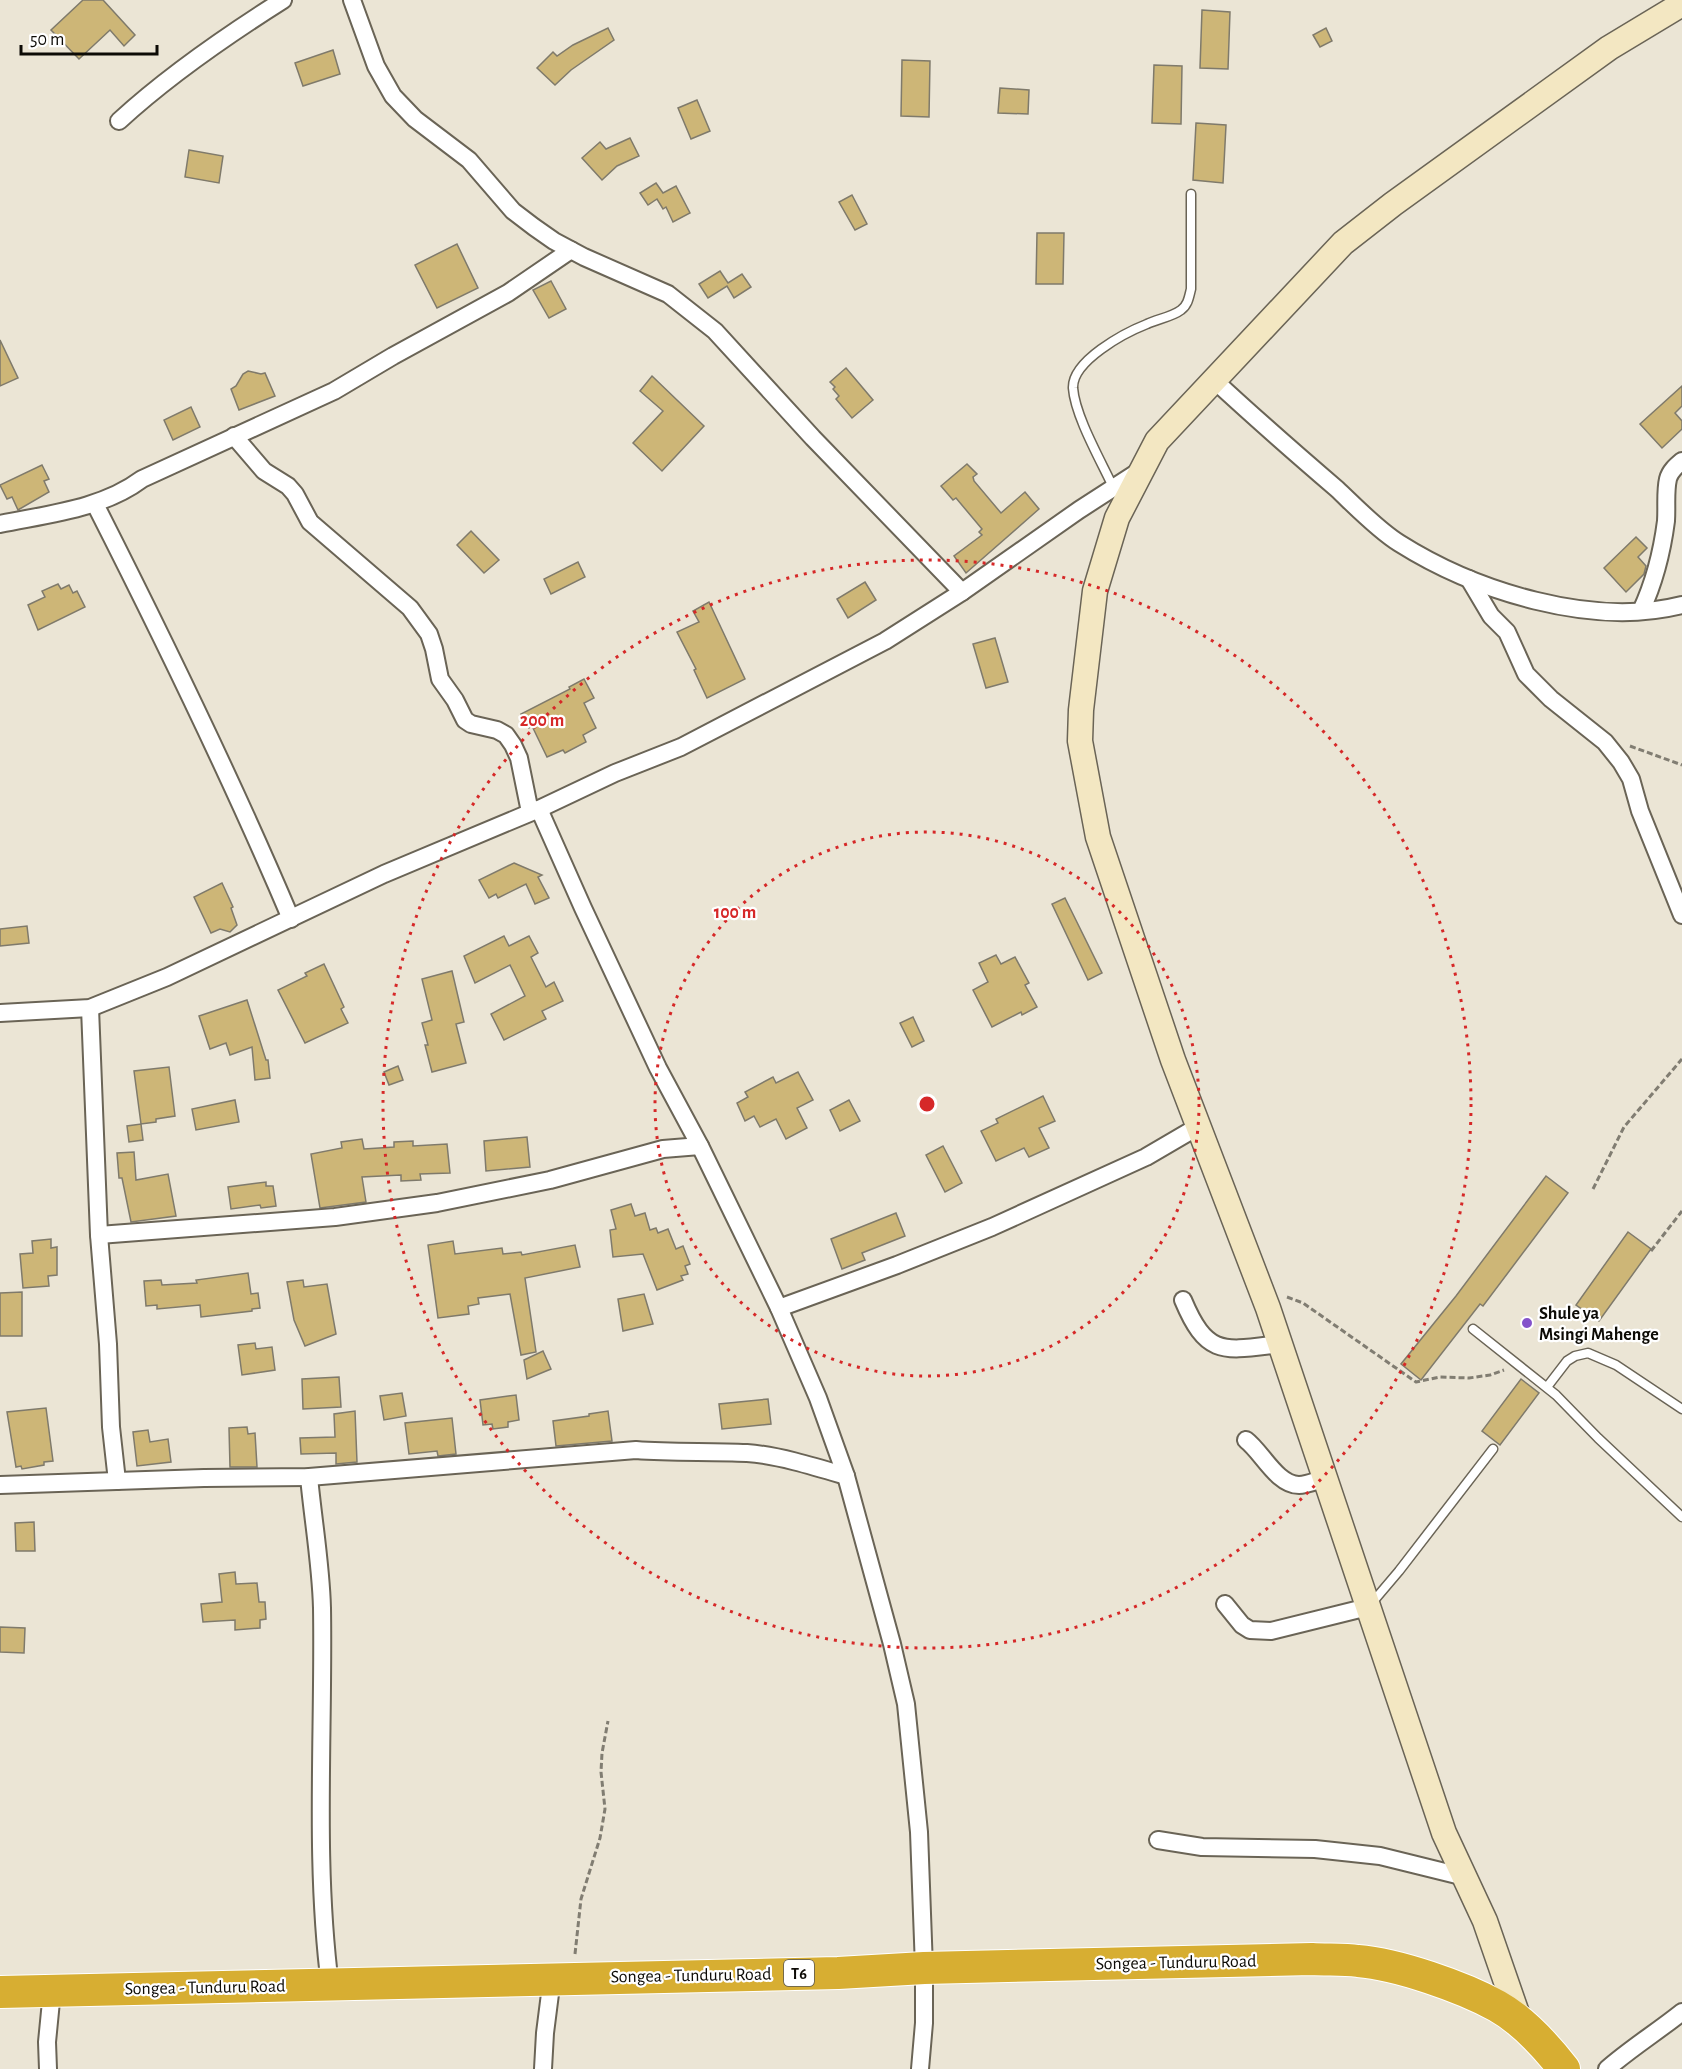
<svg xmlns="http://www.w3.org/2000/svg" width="1682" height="2069" font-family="'Alegreya Sans',sans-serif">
<rect width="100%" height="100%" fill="#ebe5d5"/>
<g fill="#cdb677" stroke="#7f7a6b" stroke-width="1.5">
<polygon points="83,0 103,0 135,35 124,46 110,30 79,59 51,30"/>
<polygon points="1202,10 1230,12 1228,69 1200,68"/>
<polygon points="608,28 614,40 571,70 555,85 537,68 553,52 557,56 573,45"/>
<polygon points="1326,28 1332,41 1320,47 1313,35"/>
<polygon points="333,50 340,74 303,86 295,63"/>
<polygon points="902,60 930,61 929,117 901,116"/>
<polygon points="1154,65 1182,66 1181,124 1152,123"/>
<polygon points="1000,88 1029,90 1028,114 998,113"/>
<polygon points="697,100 710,131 691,139 678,108"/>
<polygon points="1196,123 1226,125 1223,183 1193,180"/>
<polygon points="630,138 639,156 617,166 602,180 582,158 600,142 606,149"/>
<polygon points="189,150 223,156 219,183 185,177"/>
<polygon points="656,183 663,193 676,186 690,213 673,222 666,207 663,209 657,199 648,205 640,193"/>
<polygon points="852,195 867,224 855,230 839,202"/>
<polygon points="1037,233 1064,233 1063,284 1036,284"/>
<polygon points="457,244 478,288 437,308 415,265"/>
<polygon points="720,271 728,283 742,274 751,287 734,298 727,286 708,298 699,284"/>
<polygon points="551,281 566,309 549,318 533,290"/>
<polygon points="0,340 18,378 0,386"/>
<polygon points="846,368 873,400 852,418 836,399 839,396 833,389 835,387 830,382"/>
<polygon points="248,371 261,374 265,373 275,396 239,410 231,389 236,386 243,374"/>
<polygon points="652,376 704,426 662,471 633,443 663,411 640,391"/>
<polygon points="1682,386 1682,406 1675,413 1682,421 1682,429 1662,448 1640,424"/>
<polygon points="191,407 200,427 173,440 164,420"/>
<polygon points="967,464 977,474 973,477 974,481 1001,513 1025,492 1039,509 966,573 954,556 982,535 979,532 982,529 956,498 953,500 941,486"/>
<polygon points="42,465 49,479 44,481 49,492 18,510 12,497 7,499 0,485"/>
<polygon points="471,531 499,560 484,573 457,545"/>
<polygon points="1636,537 1647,548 1638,557 1646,566 1644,574 1626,592 1604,568"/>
<polygon points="578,562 585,577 551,594 544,579"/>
<polygon points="865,582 876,600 848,618 837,599"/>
<polygon points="58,584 61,589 69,585 73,593 77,591 85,607 38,630 28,605 45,597 42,591"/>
<polygon points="709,602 745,679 707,698 694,670 696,669 677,632 699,622 693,611"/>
<polygon points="995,638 1008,682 986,688 973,644"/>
<polygon points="584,679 594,698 584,703 596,728 583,735 586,742 565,753 563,750 547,757 532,726 529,728 521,714 570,689 569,687"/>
<polygon points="514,863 542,875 538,877 549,898 535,904 526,884 498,898 496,894 489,898 479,880"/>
<polygon points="222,883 233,907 231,908 237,925 230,932 220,929 211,933 194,897"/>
<polygon points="1065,898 1102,973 1088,980 1052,904"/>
<polygon points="27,926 29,943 0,946 0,929"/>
<polygon points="504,936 509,946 529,936 538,953 531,957 546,987 554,982 563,1001 542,1011 546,1019 504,1040 491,1014 525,996 510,965 475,983 464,956"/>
<polygon points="996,955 1001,964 1015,957 1029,983 1025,985 1037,1007 1022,1015 1021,1012 992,1027 973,990 988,982 979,963"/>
<polygon points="324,964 344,1007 341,1009 348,1023 305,1043 278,990 307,976 305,973"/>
<polygon points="452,971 464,1022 456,1024 466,1063 432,1072 425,1045 428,1045 422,1023 432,1020 422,979"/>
<polygon points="247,1000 266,1060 268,1060 270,1078 255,1080 252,1047 230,1055 226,1043 210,1049 199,1016"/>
<polygon points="913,1017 924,1041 912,1047 900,1023"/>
<polygon points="398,1066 403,1080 389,1085 384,1072"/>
<polygon points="169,1067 175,1116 156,1119 156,1122 141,1124 134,1071"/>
<polygon points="798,1072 813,1100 797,1108 807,1128 786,1139 776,1119 760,1127 754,1116 745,1121 737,1103 748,1097 745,1092 773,1077 776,1083"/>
<polygon points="1043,1096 1055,1121 1039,1128 1049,1148 1029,1157 1024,1148 996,1161 981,1131 998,1123 996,1119"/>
<polygon points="235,1100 239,1122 196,1130 192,1109"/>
<polygon points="849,1100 860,1121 840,1131 830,1110"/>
<polygon points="141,1124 143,1140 129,1142 127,1126"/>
<polygon points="527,1137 530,1167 486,1171 484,1141"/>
<polygon points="362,1139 364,1149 394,1147 394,1142 413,1141 413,1146 447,1144 450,1173 420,1174 421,1180 401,1181 401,1175 362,1177 366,1202 320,1208 311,1154 342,1148 341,1142"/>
<polygon points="943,1146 962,1183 945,1192 926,1155"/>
<polygon points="134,1152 136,1180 168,1174 176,1216 131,1222 122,1178 119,1178 117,1153"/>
<polygon points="1546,1176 1568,1193 1483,1306 1480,1304 1421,1380 1401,1364 1456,1296"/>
<polygon points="266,1182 266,1186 273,1186 276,1206 261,1208 260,1205 231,1209 228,1187"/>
<polygon points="631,1204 635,1216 645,1213 650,1230 656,1228 658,1233 668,1229 676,1249 683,1246 690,1264 685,1266 688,1274 681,1276 683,1280 657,1290 643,1254 613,1257 610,1230 616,1229 611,1210"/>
<polygon points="896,1213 905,1236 862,1253 865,1260 842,1269 831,1239"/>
<polygon points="1628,1232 1651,1249 1599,1321 1576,1305"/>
<polygon points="51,1239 51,1248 57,1247 57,1275 48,1276 49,1286 23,1288 20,1254 33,1253 32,1241"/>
<polygon points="453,1241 455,1254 502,1248 503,1254 521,1252 522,1255 575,1245 580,1267 525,1278 536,1352 521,1355 510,1294 478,1298 479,1304 468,1306 469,1314 438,1318 428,1245"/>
<polygon points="248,1273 251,1294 258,1293 260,1308 252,1309 252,1311 201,1317 200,1305 157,1309 157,1305 146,1306 144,1281 161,1280 162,1285 197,1283 196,1280"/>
<polygon points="303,1280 304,1287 327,1284 336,1334 305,1346 294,1320 287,1282"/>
<polygon points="22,1292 22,1336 0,1336 0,1293"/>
<polygon points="644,1294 653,1324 623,1331 618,1299"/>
<polygon points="255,1343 256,1349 272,1347 275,1370 242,1375 238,1345"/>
<polygon points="543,1351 551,1369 527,1379 524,1360"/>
<polygon points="339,1377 341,1407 303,1409 302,1379"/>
<polygon points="1521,1379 1539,1393 1500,1445 1482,1431"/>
<polygon points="402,1393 406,1416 384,1420 380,1396"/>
<polygon points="516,1395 519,1420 508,1422 508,1427 493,1429 492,1424 483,1425 480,1400"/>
<polygon points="768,1399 771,1424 722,1429 719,1404"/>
<polygon points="46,1408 53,1461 44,1462 44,1465 22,1469 21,1466 16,1467 7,1412"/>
<polygon points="355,1411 357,1462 336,1464 336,1453 301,1454 300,1438 335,1437 334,1414"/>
<polygon points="608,1411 612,1441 556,1446 553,1421 589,1416 589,1414"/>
<polygon points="452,1418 456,1454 438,1456 437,1451 409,1454 405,1423"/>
<polygon points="247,1427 248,1434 255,1433 257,1467 230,1467 229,1428"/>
<polygon points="148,1430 150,1442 168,1439 171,1462 137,1466 133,1432"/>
<polygon points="34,1522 35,1551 16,1551 15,1523"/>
<polygon points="235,1572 236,1584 257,1583 259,1602 265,1602 266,1619 260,1620 260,1628 235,1630 235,1620 203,1622 201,1604 222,1602 219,1574"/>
<polygon points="0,1627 25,1628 24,1653 0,1652"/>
</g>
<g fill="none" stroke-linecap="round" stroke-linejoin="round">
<defs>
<g id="lane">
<path d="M1113 487C1101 461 1075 416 1073 388 1072 361 1124 333 1147 324 1157 319 1172 317 1181 310 1188 305 1189 297 1191 289V194"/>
<polyline points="1473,1329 1556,1395 1598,1438 1682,1517"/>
<polyline points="1547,1387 1567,1361 1575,1356 1588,1353 1616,1365 1682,1409"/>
<polyline points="1371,1604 1399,1571 1493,1449"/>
</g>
<g id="street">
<polyline points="352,0 376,66 393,96 415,119 469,160 513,211 534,227 554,241 584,257 668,294 715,331 813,438 962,592"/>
<path d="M119 121C169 75 226 36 283 0"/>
<path d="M1214 380C1254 417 1295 453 1337 489 1355 506 1378 530 1399 543 1475 591 1592 628 1682 605"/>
<polyline points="234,436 264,471 288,486 295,494 310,522 410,608 429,634 434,649 440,679 455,700 465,720 471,724 497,730 506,735 513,745 519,758 530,812"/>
<path d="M95 504C164 640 231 777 291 919"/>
<path d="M0 524C48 514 102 509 142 479L334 391 393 356 508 293 571 250"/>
<polyline points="1469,579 1491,616 1507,632 1526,674 1551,699 1605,742 1621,762 1631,779 1640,811 1682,915"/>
<path d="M1641 611C1654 583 1662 552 1666 521 1667 507 1665 492 1668 479 1670 471 1676 466 1682 461"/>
<polyline points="539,809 583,908 658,1068 700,1146 779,1308 818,1398 846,1476 892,1644 906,1704 919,1832 924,1968 924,2023 920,2069"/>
<polyline points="90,1008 99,1235 108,1344 111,1427 117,1481"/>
<polyline points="0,1013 90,1008 167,977 384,874 539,809 615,773 681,747 885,641 962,592 1079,510 1141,470"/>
<polyline points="99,1235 335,1217 437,1203 550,1180 663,1149 700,1146"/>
<path d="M1183 1300C1207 1357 1223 1351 1280 1344"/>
<polyline points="779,1308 897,1265 992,1227 1146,1157 1199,1126"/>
<path d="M1246 1440C1262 1452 1277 1485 1299 1485 1307 1485 1318 1480 1326 1478"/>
<path d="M309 1477C313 1520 321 1565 322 1608 324 1734 314 1860 330 1985"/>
<path d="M0 1485 204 1478 309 1477 636 1450C673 1453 710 1451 747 1453 777 1455 816 1467 846 1476"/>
<polyline points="1225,1604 1242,1625 1250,1630 1271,1631 1368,1607"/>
<polyline points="1158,1840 1202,1847 1315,1849 1380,1856 1465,1877"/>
<polyline points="48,2069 47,2042 52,1991"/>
<polyline points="543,2069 545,2033 552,1978"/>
<path d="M1607 2069C1631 2048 1657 2032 1682 2012"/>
</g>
<polyline id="secondary" points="1520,2022 1485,1921 1444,1833 1268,1308 1173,1060 1098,837 1080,741 1081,710 1095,591 1117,518 1157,441 1343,243 1393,204 1609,48 1682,4"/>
<path id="highway" d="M0 1992 838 1973 924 1968 1312 1959C1327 1960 1343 1959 1358 1961 1397 1964 1463 1987 1497 2006 1524 2021 1546 2046 1564 2069"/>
</defs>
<use href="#lane" stroke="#6a6456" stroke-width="11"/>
<use href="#street" stroke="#6a6456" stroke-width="20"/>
<use href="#secondary" stroke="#6a6456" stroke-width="27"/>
<use href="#highway" stroke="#fff" stroke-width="34"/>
<g stroke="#817d72" stroke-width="3" stroke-dasharray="6 3" stroke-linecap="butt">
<polyline points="1630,746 1682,765"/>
<polyline points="1593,1189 1624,1127 1682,1059"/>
<polyline points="1651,1251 1682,1211"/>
<polyline points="1287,1297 1303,1303 1416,1382 1440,1377 1469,1378 1490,1375 1504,1370"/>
<polyline points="575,1954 581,1899 600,1838 605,1809 601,1772 602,1753 608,1721"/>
</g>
<use href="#lane" stroke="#fff" stroke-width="8"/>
<use href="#street" stroke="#fff" stroke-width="16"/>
<use href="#secondary" stroke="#f3e7c2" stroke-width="24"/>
<use href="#highway" stroke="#d7ae32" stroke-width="32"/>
</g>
<g fill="none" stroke="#d62828" stroke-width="3" stroke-dasharray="3 6">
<circle cx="927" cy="1104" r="272"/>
<circle cx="927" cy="1104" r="544"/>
</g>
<circle fill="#8452cb" stroke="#fff" stroke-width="2" cx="1527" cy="1323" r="6"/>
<g text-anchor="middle" stroke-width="4.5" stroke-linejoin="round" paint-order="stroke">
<rect fill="#fff" stroke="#565451" stroke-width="1.5" x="784" y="1960" width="30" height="26" rx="4.5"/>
<g font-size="16" font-weight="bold" fill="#0d0b06">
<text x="799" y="1979">T6</text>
</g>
<g font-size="18" font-weight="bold" fill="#0d0b06" stroke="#fff" text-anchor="start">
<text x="1539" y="1319">Shule ya<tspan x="1539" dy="21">Msingi Mahenge</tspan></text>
</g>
<g font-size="18" fill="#0d0b06" stroke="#fff">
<text transform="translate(1176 1962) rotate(-1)" y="6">Songea - Tunduru Road</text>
<text transform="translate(691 1975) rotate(-1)" y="6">Songea - Tunduru Road</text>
<text transform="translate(205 1987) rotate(-1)" y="6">Songea - Tunduru Road</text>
</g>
</g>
<circle cx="927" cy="1104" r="9" fill="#d62828" stroke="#fff" stroke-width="3"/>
<g font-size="18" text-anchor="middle" font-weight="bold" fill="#d62828" stroke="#fff" stroke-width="4.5" stroke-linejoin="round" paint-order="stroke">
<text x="542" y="726">200 m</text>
<text x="735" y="918">100 m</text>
</g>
<path d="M21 45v9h136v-9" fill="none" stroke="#0d0b06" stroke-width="3"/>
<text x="30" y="45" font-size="18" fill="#0d0b06" stroke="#ffffff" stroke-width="4.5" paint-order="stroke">50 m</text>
</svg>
